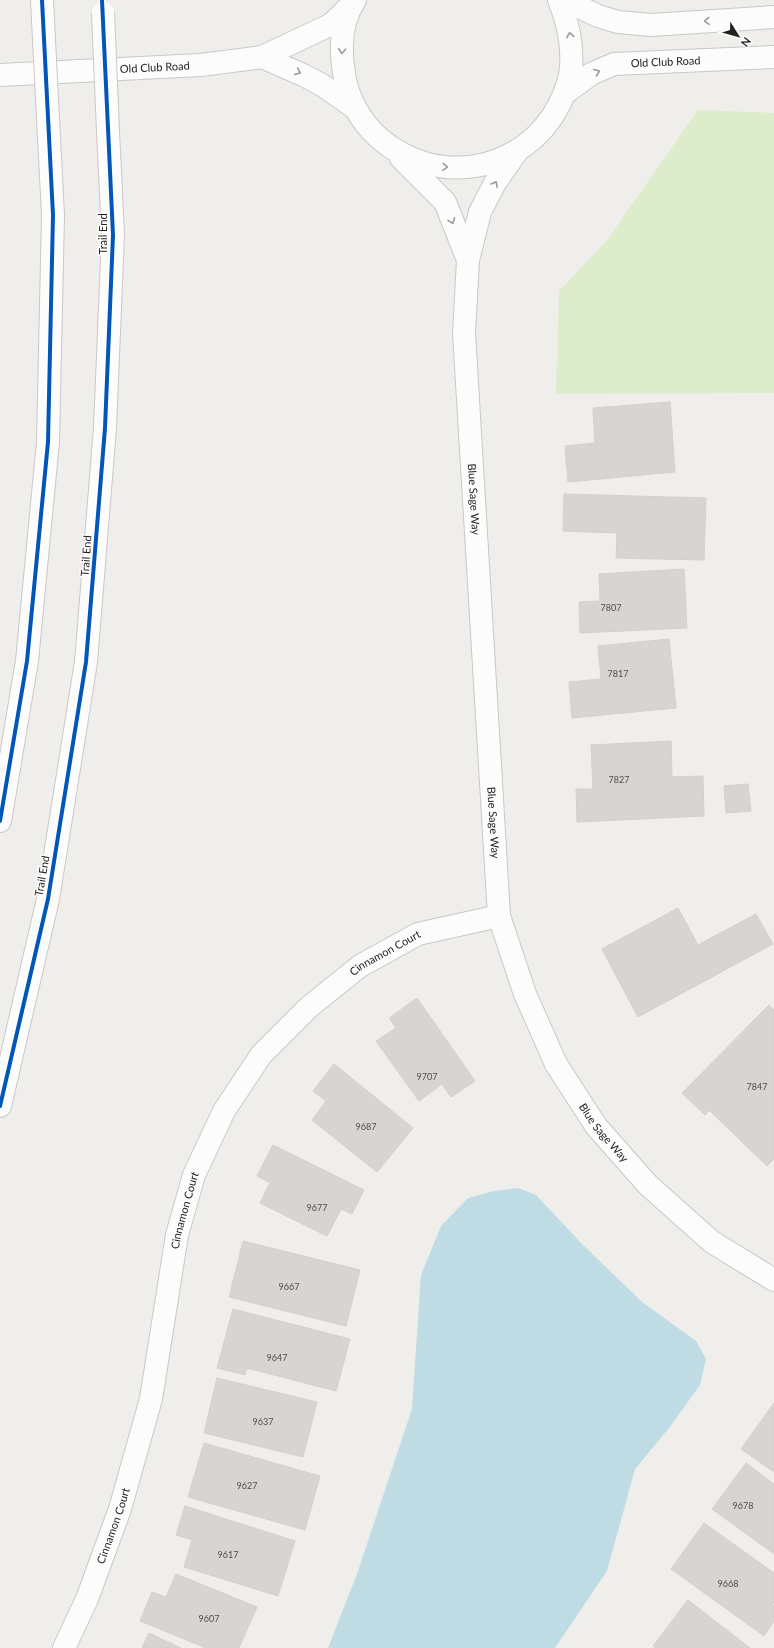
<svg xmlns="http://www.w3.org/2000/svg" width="774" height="1648" font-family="Lato,sans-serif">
<rect width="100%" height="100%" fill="#f0eeeb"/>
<polygon fill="#ddeccb" points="698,110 774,113 774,393 556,394 559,291 607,240"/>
<polygon fill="#bfdbe3" points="518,1188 536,1195 582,1244 642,1302 696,1341 706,1359 700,1385 669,1428 635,1469 607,1571 555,1648 328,1648 357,1574 412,1409 421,1275 441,1226 468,1198 494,1191"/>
<g fill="#d7d4d2" stroke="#d3d0cc">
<polygon points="670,402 675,472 568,482 565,446 595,443 593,408"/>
<polygon points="564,494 706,498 704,560 616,558 617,533 563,531"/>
<polygon points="684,569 687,628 580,633 579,602 600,601 599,574"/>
<polygon points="669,639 676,708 572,718 569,682 601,679 598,646"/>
<polygon points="671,741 672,777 703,776 704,816 577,822 576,789 593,789 591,745"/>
<polygon points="748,784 751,811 726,813 724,786"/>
<polygon points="678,908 698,945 756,914 773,944 638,1017 602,949"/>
<polygon points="417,998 475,1081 451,1097 442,1084 419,1101 376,1041 396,1028 389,1018"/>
<polygon points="769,1005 774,1010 774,1159 767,1166 709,1110 705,1115 682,1093"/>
<polygon points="334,1064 413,1128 377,1172 312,1120 326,1101 313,1091"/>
<polygon points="273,1145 364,1190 352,1214 341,1209 327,1236 260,1203 270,1183 257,1176"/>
<polygon points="243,1241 360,1270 346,1326 229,1297"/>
<polygon points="233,1309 350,1339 336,1391 247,1368 245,1375 217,1368"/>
<polygon points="217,1378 317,1402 303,1457 204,1433"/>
<polygon points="774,1403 774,1472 741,1449"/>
<polygon points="204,1443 320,1476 305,1530 188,1497"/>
<polygon points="746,1463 774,1484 774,1554 712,1509"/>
<polygon points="185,1506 295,1541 278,1596 184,1567 192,1540 176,1535"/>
<polygon points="704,1523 774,1573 774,1602 772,1605 774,1606 774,1621 764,1636 671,1569"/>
<polygon points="176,1574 257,1607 239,1648 206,1648 140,1621 152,1592 166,1597"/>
<polygon points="688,1600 750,1648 655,1648 653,1646"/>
<polygon points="149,1633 181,1648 142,1648"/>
</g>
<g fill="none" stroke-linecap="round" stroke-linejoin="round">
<defs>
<g id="minor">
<path d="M355 0C341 21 340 49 344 73 347 98 361 122 379 138 436 188 524 173 559 105 565 93 570 80 571 68 573 43 568 22 559 0"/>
<polyline points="565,0 598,16 618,22 651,25 774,17"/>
<polyline points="262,57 303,75 322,85 355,108"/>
<path id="s1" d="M0 75 201 65 262 57 332 24 351 5"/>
<path id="s2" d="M565 93 591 74 614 64 774 57"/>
<path id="s3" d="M518 150 495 183 480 212 468 260 464 333 499 916 525 994 556 1064 596 1126 648 1185 712 1242 774 1280"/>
<polyline points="401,158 445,202 468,260"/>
<path id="s4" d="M64 1648 87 1599 120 1509 151 1399 177 1235 194 1175 224 1111 261 1055 309 1007 360 966 418 934 499 916"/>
</g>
<g id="tertiary">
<polyline points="42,0 43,20"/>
<polyline points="0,821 27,661 48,442 53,215 49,138"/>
<polyline points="0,1106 48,899 86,662 105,428 113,235 108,131"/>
</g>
</defs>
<use href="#minor" stroke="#c9c8c7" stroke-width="24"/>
<use href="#tertiary" stroke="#c9c8c7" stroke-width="24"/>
<use href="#minor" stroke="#fdfcfc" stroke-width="22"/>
<use href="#tertiary" stroke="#fdfcfc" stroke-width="22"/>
<defs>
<g id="tertiary-bridge">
<polyline points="103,13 108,131"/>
<polyline points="43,20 49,138"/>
</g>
</defs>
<use href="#tertiary-bridge" stroke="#c9c8c7" stroke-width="24" stroke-linecap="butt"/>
<use href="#tertiary-bridge" stroke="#fdfcfc" stroke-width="22"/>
<defs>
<g id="cycleway">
<polyline points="0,821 27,661 48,442 53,215 42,0"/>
<polyline points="0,1106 48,899 86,662 105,428 113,235 102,0"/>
</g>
</defs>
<use href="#cycleway" stroke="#fff" stroke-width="6"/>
<use href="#cycleway" stroke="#0057b8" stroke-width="4"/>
</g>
<defs><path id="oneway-chevron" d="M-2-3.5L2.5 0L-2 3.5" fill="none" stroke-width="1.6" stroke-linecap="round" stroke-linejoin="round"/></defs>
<g stroke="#9a9a9a">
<use href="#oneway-chevron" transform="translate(707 21) rotate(177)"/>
<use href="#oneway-chevron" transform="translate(570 35) rotate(-100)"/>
<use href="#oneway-chevron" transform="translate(342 51) rotate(93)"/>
<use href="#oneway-chevron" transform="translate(298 72) rotate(24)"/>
<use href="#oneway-chevron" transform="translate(597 72) rotate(-23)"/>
<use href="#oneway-chevron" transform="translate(445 167) rotate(4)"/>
<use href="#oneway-chevron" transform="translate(495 184) rotate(-60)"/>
<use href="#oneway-chevron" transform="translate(452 221) rotate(68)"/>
</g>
<g text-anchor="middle" stroke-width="3" stroke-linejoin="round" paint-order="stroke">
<g font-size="9" fill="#4f4e4e">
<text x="611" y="611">7807</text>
<text x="618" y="677">7817</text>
<text x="619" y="783">7827</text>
<text x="427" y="1080">9707</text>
<text x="757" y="1090">7847</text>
<text x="366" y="1130">9687</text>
<text x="317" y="1211">9677</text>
<text x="289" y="1290">9667</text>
<text x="277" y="1361">9647</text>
<text x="263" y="1425">9637</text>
<text x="247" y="1489">9627</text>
<text x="743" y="1509">9678</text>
<text x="228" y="1558">9617</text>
<text x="728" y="1587">9668</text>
<text x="209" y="1622">9607</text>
</g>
<g font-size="11" fill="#222" stroke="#fff">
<text dy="4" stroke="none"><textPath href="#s2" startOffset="109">Old Club Road</textPath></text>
<text dy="4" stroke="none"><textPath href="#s1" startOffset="155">Old Club Road</textPath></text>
<text transform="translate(103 234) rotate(-90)" y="4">Trail End</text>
<text dy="4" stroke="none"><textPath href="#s3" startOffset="362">Blue Sage Way</textPath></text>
<text transform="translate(86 556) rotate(-86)" y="4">Trail End</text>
<text dy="4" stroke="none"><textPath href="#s3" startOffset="686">Blue Sage Way</textPath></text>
<text transform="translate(42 876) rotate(-80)" y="4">Trail End</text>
<text dy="4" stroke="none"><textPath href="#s4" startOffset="792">Cinnamon Court</textPath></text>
<text dy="4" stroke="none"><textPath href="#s3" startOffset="1022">Blue Sage Way</textPath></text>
<text dy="4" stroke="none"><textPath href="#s4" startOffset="456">Cinnamon Court</textPath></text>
<text dy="4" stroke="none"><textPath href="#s4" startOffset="132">Cinnamon Court</textPath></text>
</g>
</g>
<g transform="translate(738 36) rotate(127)" stroke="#ffffff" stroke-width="3" paint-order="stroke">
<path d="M0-3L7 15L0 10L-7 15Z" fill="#222222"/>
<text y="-6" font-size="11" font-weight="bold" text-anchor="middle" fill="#222222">N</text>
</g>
</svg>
